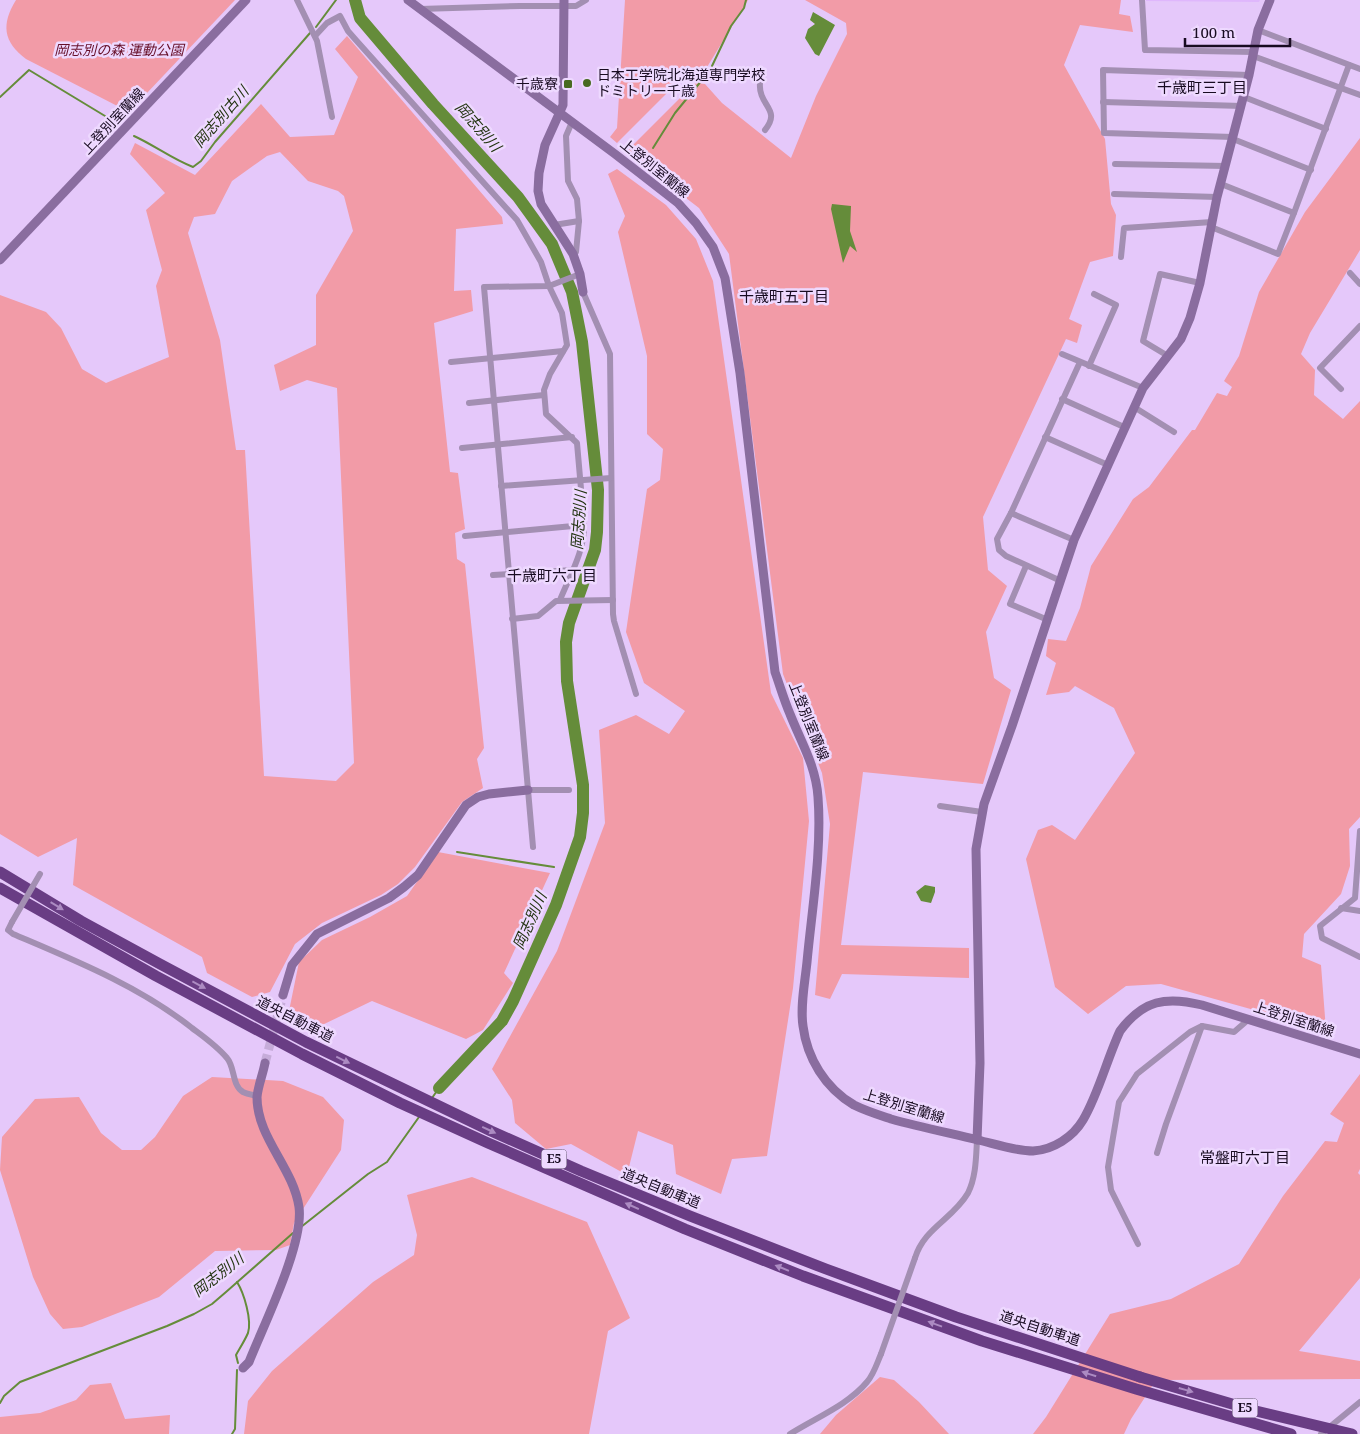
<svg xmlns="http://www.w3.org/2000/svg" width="1360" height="1434" font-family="'Noto Serif','Noto Sans JP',serif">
<rect width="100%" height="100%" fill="#e5c8fa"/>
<polygon fill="#dfb7fc" points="1146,0 1260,0 1259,2 1146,1"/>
<g fill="#f29ba7" fill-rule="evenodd">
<path d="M16 0H235L129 112 26 59C3 42 1 24 16 0Z"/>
<polygon points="625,0 748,0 704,72 686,74 617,143 610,137 617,128"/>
<polygon points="805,0 1121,0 1119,14 1130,16 1133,32 1080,25 1064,65 1105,139 1111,204 1116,215 1113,256 1090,262 1069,319 1082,325 1077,343 1066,339 983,517 988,570 1007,586 986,632 994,678 1011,690 983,784 863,772 841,945 969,948 969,978 842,974 830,999 815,995 830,824 822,773 783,674 729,254 699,208 626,152 696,82 705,84 722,103 791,158 816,96 847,34 846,23"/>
<path d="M347 36 502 217 503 224 456 229 454 291 471 290 473 311 434 323 450 472 458 473 465 529 455 533 457 559 465 564 484 748 477 759 483 788 462 802 415 867 398 884 381 895 322 923 295 944 270 992 252 997 207 973 202 957 73 885 77 838 38 857 0 834V295L46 312 61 328 82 369 106 383 169 357 156 286 162 270 146 210 165 193 130 154 135 143 195 175 261 104 290 137 334 135 358 77 335 49ZM280 152 308 181 338 191 344 196 353 231 316 295V345L274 365 280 391 307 380 337 388 354 763 336 781 264 776 245 450H236L220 340 188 233 194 217 215 214 232 181 267 156Z"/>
<polygon points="1360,138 1360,250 1310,333 1301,354 1315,370 1314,395 1343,419 1360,401 1360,817 1349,829 1350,866 1341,894 1304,934 1302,957 1321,965 1326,1030 1161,984 1126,986 1088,1014 1055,987 1026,859 1038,830 1052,825 1075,840 1135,753 1114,708 1075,686 1069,692 1046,695 1056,663 1046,656 1048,639 1066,641 1080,608 1091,566 1133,499 1149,487 1192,430 1195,430 1217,393 1227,396 1232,387 1224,381 1239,356 1259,292 1305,212"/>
<polygon points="617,169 666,205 696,239 713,281 771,693 803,758 809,821 793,988 767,1156 732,1159 721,1194 676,1174 673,1145 638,1131 627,1175 571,1144 546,1149 515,1123 512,1100 492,1069 557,951 605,823 599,730 636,715 669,734 685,711 644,683 626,632 647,489 660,480 663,449 647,434 647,356 618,232 625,216 608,174"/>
<polygon points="438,852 550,873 504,973 513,983 483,1030 466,1039 372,1001 318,1027 289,1011 299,962 322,940 370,917 407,896"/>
<polygon points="1360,1074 1360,1169 1358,1173 1360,1175 1360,1278 1299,1351 1360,1361 1360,1379 1156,1380 1131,1419 1124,1434 1033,1434 1046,1417 1110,1314 1171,1299 1239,1264 1283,1196 1325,1141 1337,1142 1344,1123 1330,1114"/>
<polygon points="212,1077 283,1081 323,1097 344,1120 341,1150 294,1223 290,1245 276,1250 215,1251 159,1297 82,1327 63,1329 50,1314 33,1277 0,1170 2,1137 35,1099 79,1097 101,1133 122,1150 141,1150 155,1137 183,1096"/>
<polygon points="472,1177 587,1222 630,1318 608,1331 589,1434 244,1434 248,1401 272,1371 373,1282 414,1255 417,1235 407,1195"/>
<polygon points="880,1377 894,1380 919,1402 949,1434 820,1434 836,1415"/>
<polygon points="111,1383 125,1419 170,1415 169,1434 0,1434 0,1417 40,1413 76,1400 90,1385"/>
</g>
<g fill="#658c3a">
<polygon points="813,12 835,25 819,56 815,54 805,38 808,29 815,24 810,20"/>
<polygon points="832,204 851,206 850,231 857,252 850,246 843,263 831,209"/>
<polygon points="925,885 935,887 935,892 931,903 921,901 916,892"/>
</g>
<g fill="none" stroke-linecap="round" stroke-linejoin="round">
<g stroke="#658c3a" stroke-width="2">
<polyline points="316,27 336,0"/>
<polyline points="712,66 731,26 744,8 746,0"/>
<polyline points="0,97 29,70 110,119 116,127"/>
<path d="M134 136C154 145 172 159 193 167L201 161 215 142 310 33"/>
<polyline points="653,148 675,113 702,80"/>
<polyline points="457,852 554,867"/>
<polyline points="432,1098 439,1088"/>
<polyline points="301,1227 368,1174 387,1162 419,1117"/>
<path d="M237 1282C244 1293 252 1320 248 1333 245 1340 240 1348 236 1355L238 1363"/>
<polyline points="0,1403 4,1396 20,1382 167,1326 194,1314 212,1304 226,1292 293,1233"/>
<polyline points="232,1434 235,1429 237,1370"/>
</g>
<polyline stroke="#658c3a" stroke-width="12" points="355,0 360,18 433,104 518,197 552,244 572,292 582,342 598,490 597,532 595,550 569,623 566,642 567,681 583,785 583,813 580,837 556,905 513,1001 502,1021 439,1088"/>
<polyline stroke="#c6acd9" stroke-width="9" stroke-dasharray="9 4.5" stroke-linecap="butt" points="265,1063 283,995"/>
<g stroke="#a38fb2" stroke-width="6">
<polyline points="297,0 317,41 332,117"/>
<polyline points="1142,0 1145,50 1254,52"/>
<polyline points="420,9 520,6 576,6 586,0"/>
<polyline points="1258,30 1360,69"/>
<path d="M315 36 327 23 340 16 348 31 355 39 517 220 541 262 549 286 562 313 567 345 550 374 544 390 546 414 577 443 584 523C585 551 570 575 560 600"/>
<polyline points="1253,56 1360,95"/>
<path d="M760 83C758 106 782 109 765 130"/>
<polyline points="1244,97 1326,129"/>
<polyline points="1103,102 1242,106"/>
<polyline points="572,122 566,136 568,181 577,199 579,221 576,252 573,254"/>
<polyline points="1233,137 1104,133 1103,70 1249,75"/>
<polyline points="1233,139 1311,170"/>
<polyline points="1115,164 1226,166"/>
<polyline points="1221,184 1294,213 1349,65"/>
<polyline points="1114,194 1217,197"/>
<polyline points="554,225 579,221"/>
<polyline points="1211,227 1278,254 1294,213"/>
<polyline points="1121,257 1124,228 1212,222"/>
<polyline points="1350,273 1360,284"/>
<polyline points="583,292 610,354 613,614 614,621 636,694"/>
<polyline points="1062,354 1143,388"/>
<polyline points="1168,356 1143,341 1160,274 1200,283"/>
<polyline points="451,362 563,351"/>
<polyline points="1089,366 1116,305 1094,294"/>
<polyline points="1341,389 1320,368 1360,326"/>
<polyline points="1062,399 1124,427"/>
<polyline points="469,403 544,395"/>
<polyline points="1134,407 1174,432"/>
<polyline points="1045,437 1108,465"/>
<polyline points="462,448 572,437"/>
<polyline points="501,486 611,478"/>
<polyline points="1011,513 1074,540"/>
<polyline points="465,536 584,525"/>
<polyline points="1026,566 1010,604 1048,620"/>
<polyline points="493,575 573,570"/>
<polyline points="1061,581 1006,556 999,550 997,539 1011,513 1080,362"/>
<polyline points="512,619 538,616 556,601 613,600"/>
<polyline points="528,790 569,790"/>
<polyline points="940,806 982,812"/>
<polyline points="1360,831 1355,898 1320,926 1322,938 1360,957"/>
<polyline points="533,847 484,287 549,286 580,274"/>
<polyline points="1341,908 1360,911"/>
<path d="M12 922 8 930 13 934C74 960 139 986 192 1028 204 1037 217 1046 227 1058 235 1067 232 1086 243 1092 247 1094 253 1095 257 1096"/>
<polyline points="1157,1153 1166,1124 1202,1026"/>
<polyline points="1138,1244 1111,1190 1108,1167 1119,1102 1137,1074 1190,1032 1202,1026 1234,1032 1249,1019"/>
<path d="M915 1258C924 1228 953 1219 968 1193 976 1177 976 1158 977 1140"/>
<path d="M790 1434C815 1418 848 1405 867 1382 874 1374 877 1363 881 1354"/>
<polyline points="1321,1434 1360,1402"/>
</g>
<g stroke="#8a6d9f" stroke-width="9">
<path d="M408 0 615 154 678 203 696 223 713 247 725 278 740 373 775 672C780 686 784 700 790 714 801 742 816 766 818 797 822 851 812 908 807 962 805 982 800 1006 803 1026 807 1058 825 1088 854 1105 866 1111 879 1115 891 1119 920 1127 949 1133 978 1140 995 1144 1015 1151 1033 1151 1053 1150 1073 1137 1083 1120 1098 1095 1107 1059 1120 1031 1143 1000 1166 996 1202 1005L1360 1054"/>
<polyline points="564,0 563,105 545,145 539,173 538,191 541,204 573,254 580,274 583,292"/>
<polyline points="0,260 246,0"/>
<polyline points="283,995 292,965 317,934 389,898 404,887 418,875 466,805 478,797 489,794 528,790"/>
<polyline points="977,1140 980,1063 976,849 984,804 1012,726 1074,540 1143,388 1181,339 1190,318 1200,283 1217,197 1249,75 1258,30 1270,0"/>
<path d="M243 1368 249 1362C264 1324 304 1244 299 1207 293 1167 257 1138 257 1097 258 1086 263 1074 265 1063"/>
</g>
<g stroke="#693d84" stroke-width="11">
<polyline points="0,872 81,921 160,964 306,1042 491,1131 581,1171 690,1216 826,1269 956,1317 1140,1377"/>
<polyline points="0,888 156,976 302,1054 400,1103 488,1143 685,1229 803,1276 982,1341 1136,1389 1291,1434"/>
</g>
<g stroke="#a38fb2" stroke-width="6">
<polyline points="12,922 40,874"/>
<polyline points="881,1354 915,1258"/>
</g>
<polyline stroke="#693d84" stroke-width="11" points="1140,1377 1256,1411 1352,1434"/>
</g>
<defs><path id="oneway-solid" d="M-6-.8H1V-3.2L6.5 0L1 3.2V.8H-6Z" transform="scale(1.25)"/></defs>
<g fill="#ac8bc2">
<use href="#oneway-solid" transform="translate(57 906) rotate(31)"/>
<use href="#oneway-solid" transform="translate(199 985) rotate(28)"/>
<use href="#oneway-solid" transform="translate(343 1060) rotate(26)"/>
<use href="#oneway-solid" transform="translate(489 1130) rotate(25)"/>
<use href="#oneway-solid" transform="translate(632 1206) rotate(-156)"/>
<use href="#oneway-solid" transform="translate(782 1268) rotate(-158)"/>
<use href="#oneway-solid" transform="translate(935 1324) rotate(-160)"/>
<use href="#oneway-solid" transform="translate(1089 1374) rotate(-163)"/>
<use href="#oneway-solid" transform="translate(1186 1390) rotate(16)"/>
</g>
<g fill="#486a21" stroke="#eed9ff" stroke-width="2">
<circle cx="587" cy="83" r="5"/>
<rect x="563" y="79" width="10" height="10" rx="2.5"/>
</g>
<g text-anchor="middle" stroke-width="5" stroke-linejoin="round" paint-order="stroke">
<g fill="#eed9ff" stroke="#584964" stroke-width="1">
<rect x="541.5" y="1149.5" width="25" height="19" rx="4"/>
<rect x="1232.5" y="1398.5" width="25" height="19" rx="4"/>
</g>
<g font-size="12" font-weight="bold" fill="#180b21">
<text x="554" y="1163">E5</text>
<text x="1245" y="1412">E5</text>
</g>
<g font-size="14" font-style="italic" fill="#660e28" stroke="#eed9ff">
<text x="119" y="55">岡志別の森 運動公園</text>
</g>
<g font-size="14" fill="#180b21" stroke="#eed9ff" text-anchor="start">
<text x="597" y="80">日本工学院北海道専門学校<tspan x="597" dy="16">ドミトリー千歳</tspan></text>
<text x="558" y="89" text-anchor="end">千歳寮</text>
</g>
<g font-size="14" fill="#180b21" stroke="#eed9ff">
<text transform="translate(113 121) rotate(-47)" y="5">上登別室蘭線</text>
<text transform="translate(655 168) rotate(39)" y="5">上登別室蘭線</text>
<text transform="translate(809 721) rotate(68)" y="5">上登別室蘭線</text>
<text transform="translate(295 1019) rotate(27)" y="5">道央自動車道</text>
<text transform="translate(1294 1019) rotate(18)" y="5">上登別室蘭線</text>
<text transform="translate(904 1106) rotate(17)" y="5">上登別室蘭線</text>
<text transform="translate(661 1188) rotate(22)" y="5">道央自動車道</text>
<text transform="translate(1040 1328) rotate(18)" y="5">道央自動車道</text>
</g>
<g font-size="15" fill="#180b21" stroke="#eed9ff">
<text x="1202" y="93">千歳町三丁目</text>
<text x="784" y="302">千歳町五丁目</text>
<text x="552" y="581">千歳町六丁目</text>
<text x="1245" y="1163">常盤町六丁目</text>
</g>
<g font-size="15" font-style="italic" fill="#233411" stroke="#eed9ff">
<text transform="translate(221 117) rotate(-49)" y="5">岡志別古川</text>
<text transform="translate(478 127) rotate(49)" y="5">岡志別川</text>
<text transform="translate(579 520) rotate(-86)" y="5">岡志別川</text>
<text transform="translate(530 921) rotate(-66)" y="5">岡志別川</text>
<text transform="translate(218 1275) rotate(-38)" y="5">岡志別川</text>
</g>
</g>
<path d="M1185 38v8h105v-8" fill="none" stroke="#180b21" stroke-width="2.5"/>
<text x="1192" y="38" font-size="15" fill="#180b21" stroke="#eed9ff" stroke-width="4" paint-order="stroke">100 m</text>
</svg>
